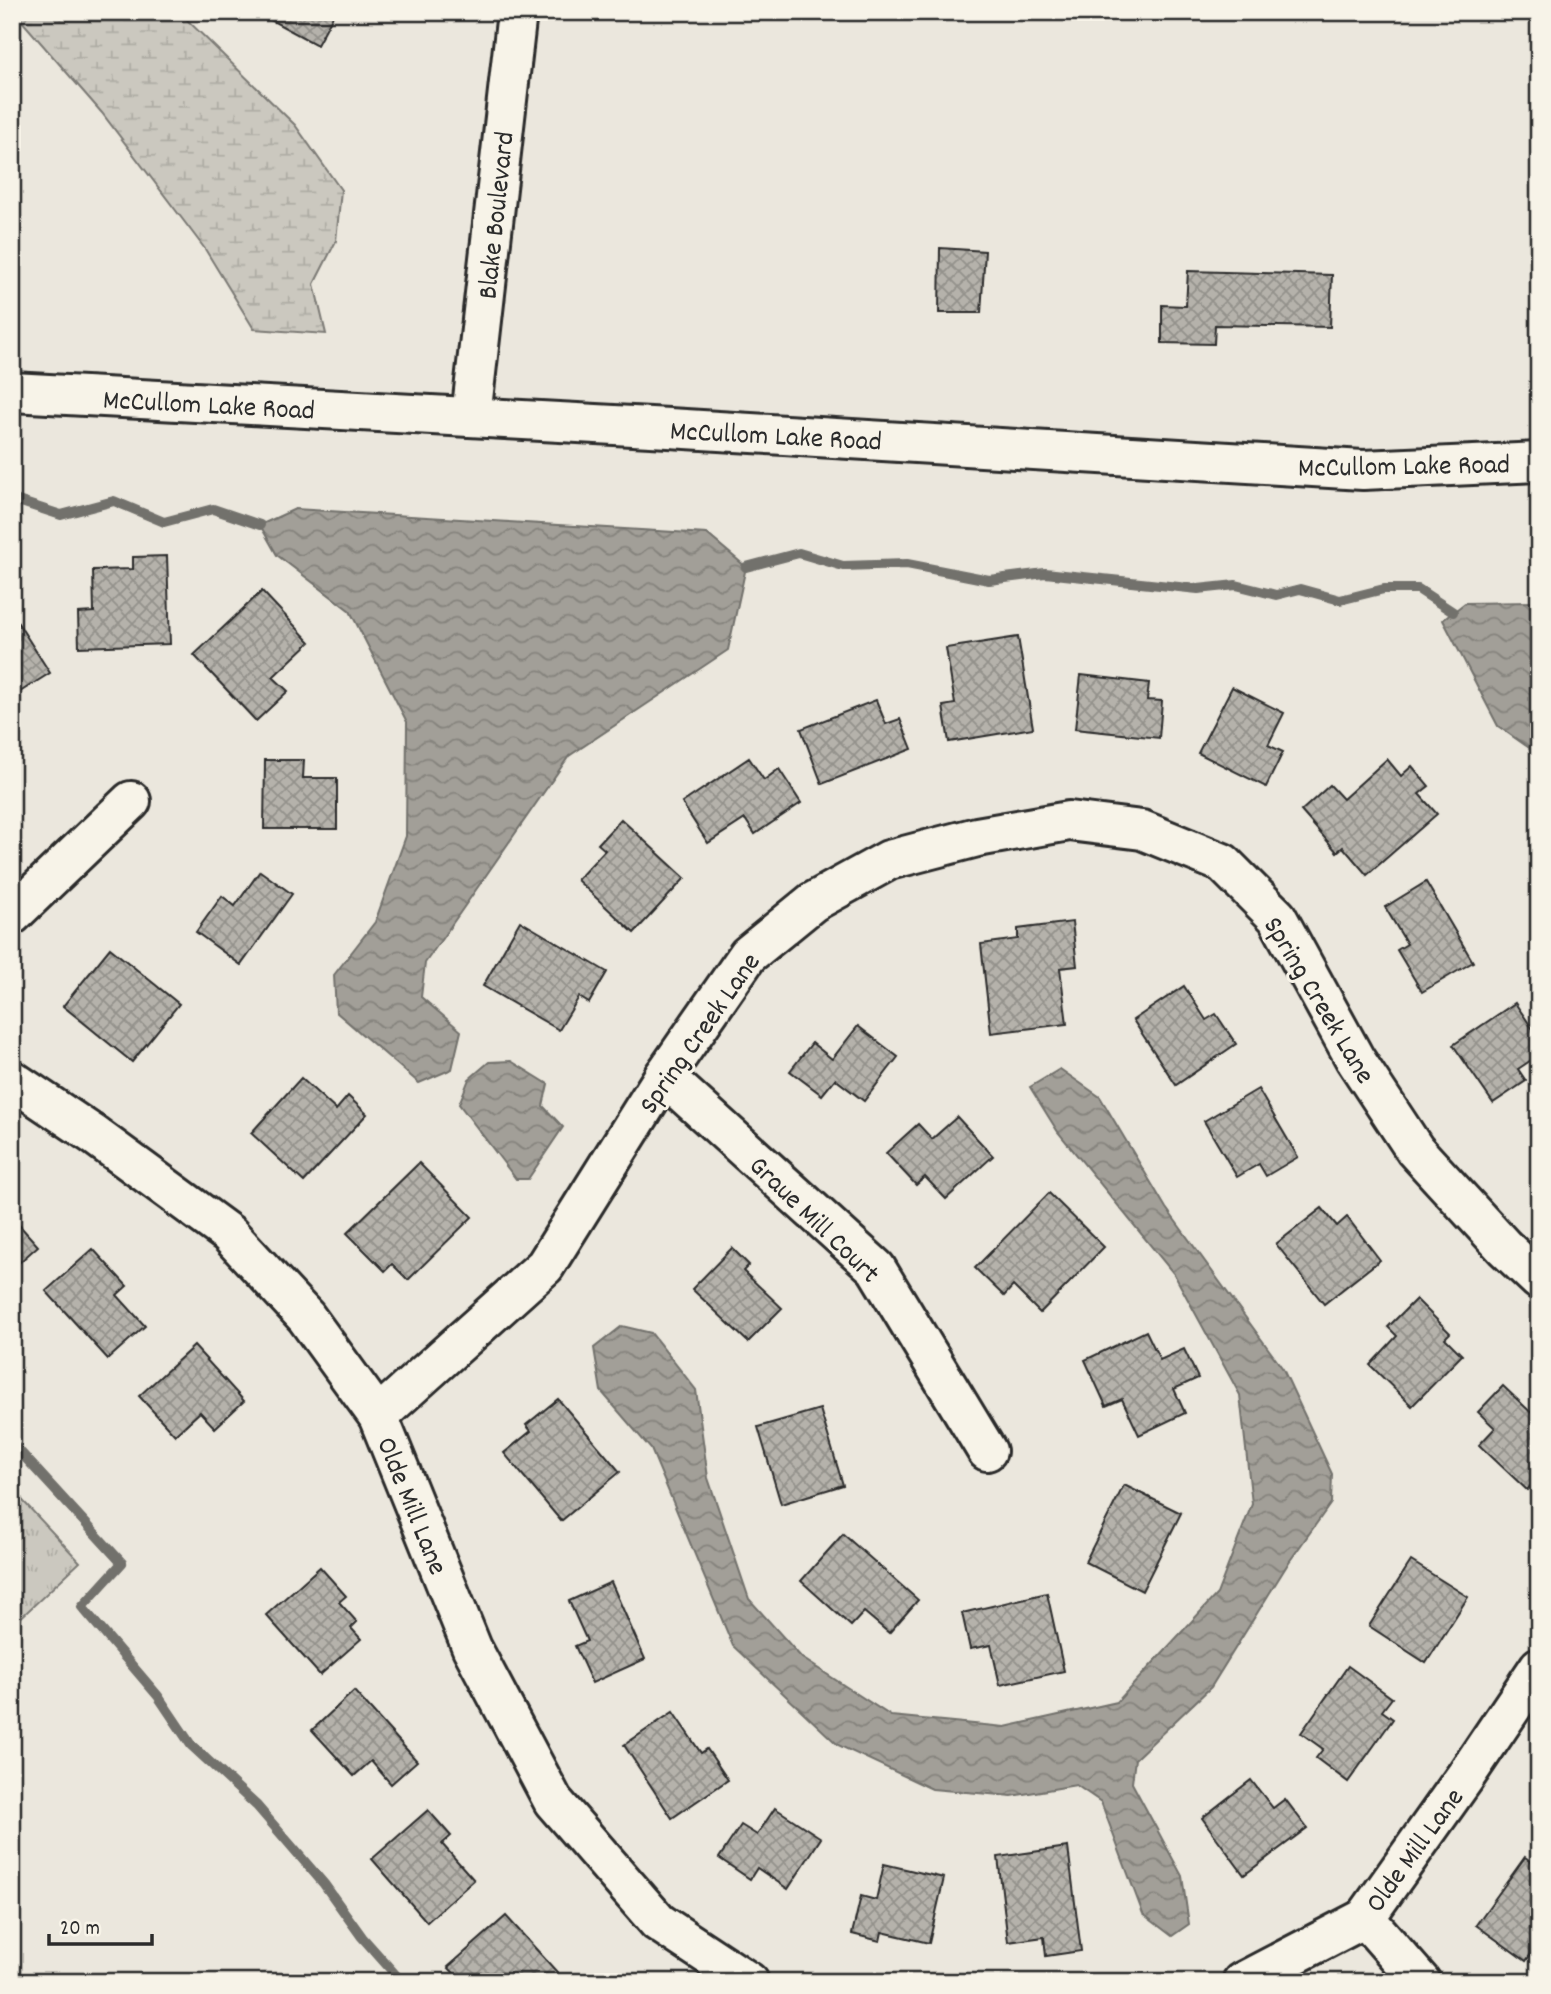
<svg xmlns="http://www.w3.org/2000/svg" width="1551" height="1994" font-family="Dekko,sans-serif">
<defs>
<pattern id="wetland-marsh" width="20" height="14" patternUnits="userSpaceOnUse" patternTransform="scale(1.75)"><rect width="20" height="14" fill="#cbc8bf"/><path d="M1 5h8M5 5V1M11 12h8M15 12V8" fill="none" stroke="#aeaca4"/></pattern>
<pattern id="park-tufts" width="24" height="20" patternUnits="userSpaceOnUse" patternTransform="scale(1.75)"><rect width="24" height="20" fill="#cbc8bf"/><path d="M3 7l-1-3M5 7V3M7 7l1-3M15 17l-1-3M17 17v-4M19 17l1-3" fill="none" stroke="#aeaca4"/></pattern>
<pattern id="water-waves" width="16" height="10" patternUnits="userSpaceOnUse" patternTransform="scale(1.75)"><rect width="16" height="10" fill="#a29f98"/><path d="M0 5q4-4 8 0t8 0" fill="none" stroke="#84827c"/></pattern>
<pattern id="building-cross-hatch" width="8" height="8" patternUnits="userSpaceOnUse" patternTransform="scale(1.75)"><rect width="8" height="8" fill="#b5b2ab"/><path d="M0 0l8 8M0 8l8-8" fill="none" stroke="#93918b"/></pattern>
</defs>
<rect width="100%" height="100%" fill="#ebe7dd"/>
<filter id="ink" filterUnits="userSpaceOnUse"><feTurbulence type="fractalNoise" baseFrequency=".0143" numOctaves="2"/><feDisplacementMap in="SourceGraphic" scale="14" xChannelSelector="R" yChannelSelector="G"/><feConvolveMatrix kernelMatrix="1 2 1 2 8 2 1 2 1" color-interpolation-filters="sRGB"/></filter>
<g filter="url(#ink)">
<polygon fill="url(#wetland-marsh)" stroke="#7b7a75" stroke-width="2" points="14,12 179,12 295,125 341,190 336,241 314,284 326,334 254,329 205,249 102,113"/>
<polygon fill="url(#park-tufts)" stroke="#7b7a75" stroke-width="2" points="12,1489 80,1562 12,1626"/>
<g fill="url(#water-waves)" stroke="#72716c" stroke-width="2">
<polygon points="295,509 707,534 746,567 728,650 569,756 425,963 421,997 461,1031 452,1069 419,1083 336,1012 334,975 375,922 406,836 407,722 350,611 277,555 260,525"/>
<polygon points="1539,602 1539,749 1535,752 1498,726 1443,620 1465,603"/>
<polygon points="511,1061 548,1084 543,1106 563,1127 528,1179 516,1179 459,1104 469,1079 489,1062"/>
<polygon points="1060,1069 1100,1097 1166,1208 1283,1369 1332,1474 1331,1503 1289,1562 1211,1687 1135,1759 1132,1783 1182,1876 1189,1924 1172,1936 1143,1914 1101,1802 1076,1785 1012,1796 932,1789 838,1745 733,1646 651,1449 601,1391 594,1348 622,1326 651,1333 696,1390 708,1478 749,1599 802,1658 891,1716 1005,1727 1117,1702 1217,1594 1252,1504 1240,1395 1174,1274 1058,1132 1030,1087"/>
</g>
<g fill="none" stroke-linecap="round" stroke-linejoin="round">
<g stroke="#72716c" stroke-width="10">
<polyline points="12,501 15,500 61,515 114,501 164,522 213,509 260,525"/>
<polyline points="746,567 799,553 843,566 907,564 989,580 1045,573 1198,589 1236,585 1276,595 1300,589 1340,600 1384,589 1418,589 1453,612"/>
<polyline points="12,1443 122,1563 82,1607 158,1696 191,1745 257,1806 324,1884 362,1937 402,1982"/>
</g>
</g>
<g fill="url(#building-cross-hatch)" stroke="#2b2b2b" stroke-width="2">
<polygon points="256,12 335,12 317,45"/>
<polygon points="940,248 985,251 981,313 939,313"/>
<polygon points="1188,271 1332,275 1330,327 1215,325 1214,344 1162,343 1162,305 1186,306"/>
<polygon points="167,556 170,644 79,647 78,613 94,612 93,570 133,569 133,557"/>
<polygon points="262,591 310,642 273,677 288,691 256,721 194,655"/>
<polygon points="18,623 50,673 12,697 12,627"/>
<polygon points="1018,637 1033,728 949,742 943,706 955,704 946,648"/>
<polygon points="1081,675 1149,683 1147,700 1162,701 1159,738 1075,729"/>
<polygon points="1232,687 1284,713 1268,745 1283,752 1266,787 1198,753"/>
<polygon points="876,700 886,724 900,719 912,749 822,784 801,729"/>
<polygon points="749,758 764,780 779,769 801,803 755,834 745,819 708,843 682,803"/>
<polygon points="1387,759 1401,776 1412,766 1429,786 1419,794 1437,814 1367,875 1343,847 1337,852 1301,811 1330,785 1343,799"/>
<polygon points="265,760 304,760 303,778 337,778 337,829 264,829"/>
<polygon points="621,819 685,878 634,933 577,880 605,850 598,844"/>
<polygon points="260,871 292,894 241,965 196,932 222,896 235,906"/>
<polygon points="1426,882 1473,962 1422,992 1397,950 1407,944 1385,907"/>
<polygon points="520,921 607,972 589,1003 579,997 559,1030 483,986"/>
<polygon points="1072,922 1077,966 1060,968 1067,1024 991,1033 981,944 1018,939 1018,929"/>
<polygon points="110,948 179,1004 132,1062 63,1006"/>
<polygon points="1184,986 1206,1020 1216,1014 1236,1044 1176,1085 1133,1020"/>
<polygon points="1515,1003 1539,1038 1539,1055 1518,1069 1526,1081 1493,1103 1453,1045"/>
<polygon points="858,1026 898,1057 864,1101 835,1079 822,1095 790,1071 812,1043 832,1059"/>
<polygon points="301,1078 336,1110 348,1096 367,1114 304,1182 251,1133"/>
<polygon points="1258,1089 1298,1157 1266,1176 1259,1164 1237,1177 1204,1121"/>
<polygon points="957,1117 993,1156 946,1199 925,1177 916,1185 886,1153 918,1124 932,1139"/>
<polygon points="419,1163 472,1217 408,1280 392,1264 385,1271 347,1233"/>
<polygon points="1049,1193 1104,1247 1040,1313 1013,1286 1004,1296 975,1268"/>
<polygon points="1322,1208 1337,1226 1347,1217 1380,1260 1324,1304 1276,1244"/>
<polygon points="12,1217 38,1246 12,1269"/>
<polygon points="732,1248 749,1265 743,1271 782,1308 748,1342 692,1289"/>
<polygon points="93,1249 127,1286 117,1295 145,1326 108,1359 46,1291"/>
<polygon points="1416,1299 1450,1333 1445,1338 1462,1355 1412,1406 1370,1365 1397,1336 1388,1327"/>
<polygon points="1146,1331 1160,1360 1184,1349 1198,1378 1174,1389 1185,1413 1139,1435 1122,1399 1106,1406 1085,1360"/>
<polygon points="194,1346 244,1401 215,1428 200,1412 175,1435 139,1396"/>
<polygon points="1503,1386 1539,1420 1539,1477 1527,1490 1479,1445 1495,1428 1478,1412"/>
<polygon points="558,1399 620,1472 561,1521 504,1453 531,1431 526,1425"/>
<polygon points="820,1409 843,1485 781,1504 758,1427"/>
<polygon points="1124,1485 1181,1513 1142,1591 1085,1562"/>
<polygon points="843,1534 918,1600 889,1633 864,1612 851,1626 801,1581"/>
<polygon points="1411,1561 1468,1597 1426,1663 1369,1626"/>
<polygon points="320,1567 346,1596 339,1602 357,1622 351,1628 361,1639 320,1675 266,1615"/>
<polygon points="611,1582 645,1659 592,1683 575,1646 587,1641 569,1601"/>
<polygon points="1047,1593 1064,1671 1000,1685 991,1645 970,1649 962,1613"/>
<polygon points="1348,1666 1392,1698 1382,1711 1393,1719 1348,1782 1316,1758 1323,1749 1301,1733"/>
<polygon points="354,1691 417,1761 391,1784 371,1761 354,1776 312,1730"/>
<polygon points="673,1712 701,1753 707,1749 728,1780 672,1818 624,1745"/>
<polygon points="1251,1780 1273,1808 1285,1799 1307,1828 1244,1875 1202,1818"/>
<polygon points="775,1808 821,1838 788,1889 757,1868 750,1879 719,1858 741,1825 757,1835"/>
<polygon points="428,1810 451,1836 442,1844 474,1880 427,1922 372,1859"/>
<polygon points="1068,1847 1081,1951 1046,1956 1044,1937 1008,1942 998,1857"/>
<polygon points="1525,1857 1539,1867 1539,1943 1526,1961 1476,1925"/>
<polygon points="884,1864 944,1878 929,1943 882,1932 880,1941 852,1934 861,1896 876,1900"/>
<polygon points="506,1916 566,1982 462,1982 448,1967"/>
</g>
<g fill="none" stroke-linecap="round" stroke-linejoin="round">
<defs>
<g id="minor">
<polyline points="12,392 669,428 1363,470 1539,462"/>
<polyline points="471,417 517,12"/>
<polyline points="12,915 131,801"/>
<polyline points="664,1076 876,1268 987,1451"/>
<polyline points="12,1080 94,1135 229,1234 306,1317 378,1416 472,1648 553,1801 658,1922 749,1982"/>
<polyline points="378,1416 545,1266 664,1076 748,955 813,902 889,860 977,837 1069,821 1142,830 1223,863 1277,917 1355,1059 1415,1150 1504,1247 1539,1280"/>
<polyline points="1365,1918 1421,1982"/>
<polyline points="1242,1982 1365,1918 1465,1777 1539,1667"/>
</g>
</defs>
<use href="#minor" stroke="#2b2b2b" stroke-width="44"/>
<use href="#minor" stroke="#f7f3e8" stroke-width="38"/>
</g>
</g>
<g text-anchor="middle" stroke-width="6" stroke-linejoin="round" paint-order="stroke">
<g font-size="28" fill="#2b2b2b" stroke="#f7f3e8">
<text transform="translate(494 215) rotate(-84)" y="10">Blake Boulevard</text>
<text transform="translate(209 403) rotate(3)" y="10">McCullom Lake Road</text>
<text transform="translate(776 434) rotate(3)" y="10">McCullom Lake Road</text>
<text transform="translate(1404 464) rotate(-1)" y="10">McCullom Lake Road</text>
<text transform="translate(1321 999) rotate(59)" y="10">Spring Creek Lane</text>
<text transform="translate(698 1032) rotate(-55)" y="10">Spring Creek Lane</text>
<text transform="translate(816 1218) rotate(44)" y="10">Graue Mill Court</text>
<text transform="translate(414 1505) rotate(68)" y="10">Olde Mill Lane</text>
<text transform="translate(1413 1849) rotate(-54)" y="10">Olde Mill Lane</text>
</g>
</g>
<rect width="1551" height="1994" fill="none" stroke="#f7f3e8" stroke-width="42"/>
<rect x="21" y="21" width="1509" height="1952" fill="none" stroke="#2b2b2b" stroke-width="2.5" filter="url(#ink)"/>
<path d="M49 1934v10h103v-10" fill="none" stroke="#2b2b2b" stroke-width="3.5"/>
<text x="60" y="1934" font-size="21" fill="#2b2b2b" stroke="#f7f3e8" stroke-width="5" paint-order="stroke">20 m</text>
</svg>
